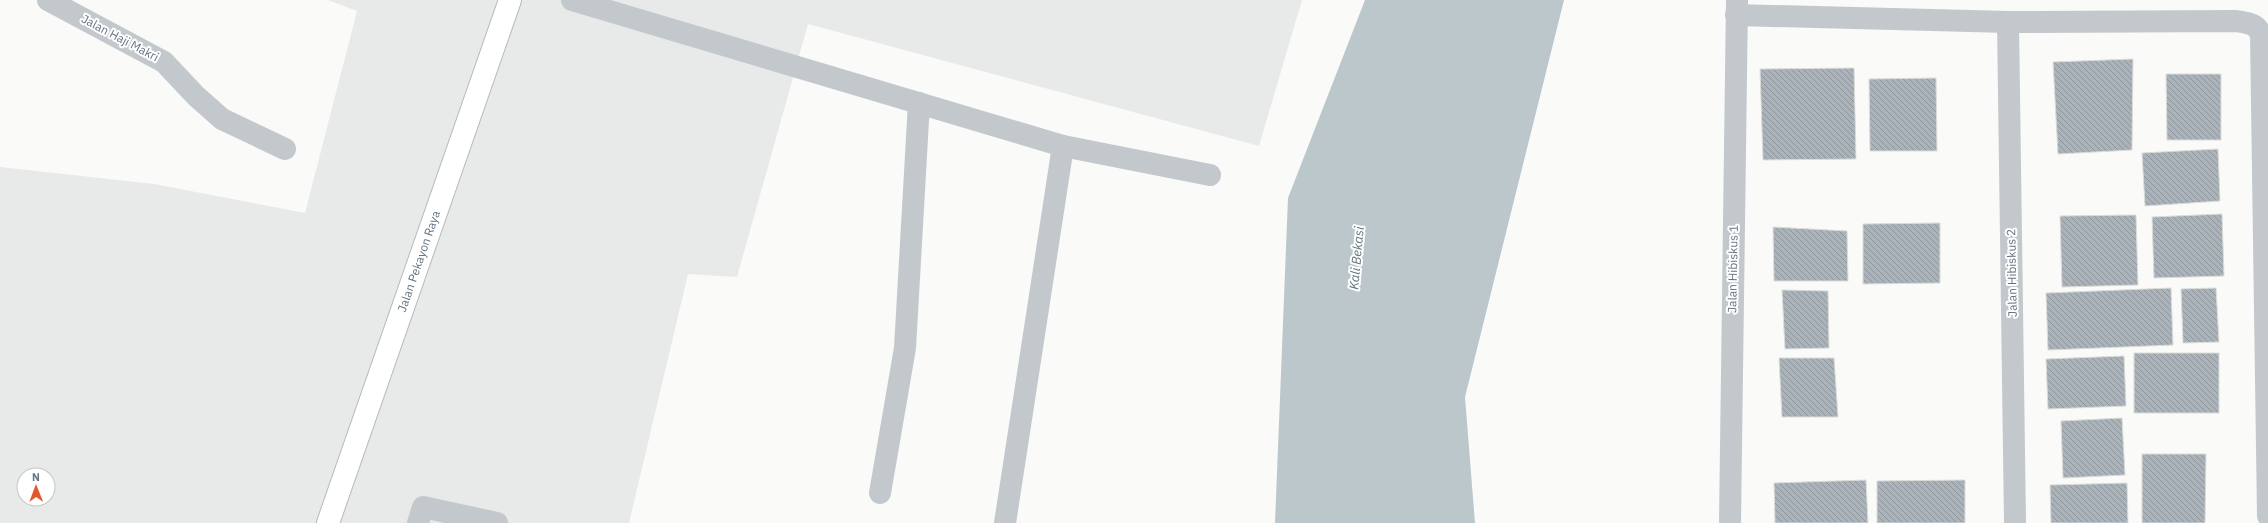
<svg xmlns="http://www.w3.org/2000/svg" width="2268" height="523" font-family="'IBM Plex Sans',sans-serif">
<defs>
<pattern id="building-back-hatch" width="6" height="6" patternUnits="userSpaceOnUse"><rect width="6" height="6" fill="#aab3b9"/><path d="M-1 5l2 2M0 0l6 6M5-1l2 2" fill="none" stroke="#8e969c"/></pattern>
</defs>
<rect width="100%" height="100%" fill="#fafaf8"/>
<path fill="#e8e9e9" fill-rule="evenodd" d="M328 0H1302L1259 146 808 24 737 277 688 274 629 523H0V167L154 184 305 213 357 11ZM24 475H48V499H24Z"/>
<polygon fill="#bbc7cb" points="1365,0 1564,0 1465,397 1475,523 1275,523 1288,198"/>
<g fill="url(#building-back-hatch)" stroke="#dcdcda">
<polygon points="2133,59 2132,150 2058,154 2053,62"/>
<polygon points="1854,68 1856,159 1763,160 1760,69"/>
<polygon points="2166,74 2221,74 2221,140 2167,140"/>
<polygon points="1936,78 1937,151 1870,151 1869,79"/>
<polygon points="2218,149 2220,201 2145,206 2142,153"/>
<polygon points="2222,214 2224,276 2154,278 2152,217"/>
<polygon points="2136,215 2138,285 2062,287 2060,216"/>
<polygon points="1940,223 1940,283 1863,284 1863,224"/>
<polygon points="1773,227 1847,231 1848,281 1774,281"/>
<polygon points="2171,288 2173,345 2048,350 2046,293"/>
<polygon points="2216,288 2219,342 2183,343 2181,289"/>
<polygon points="1782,290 1828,291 1829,348 1785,349"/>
<rect x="2134" y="353" width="85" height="60"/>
<polygon points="2124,356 2126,406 2048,409 2046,359"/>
<polygon points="1779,358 1834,358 1838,417 1782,417"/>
<polygon points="2122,418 2125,475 2063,478 2061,421"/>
<polygon points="2142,454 2206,454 2205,523 2142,523"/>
<polygon points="1866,480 1868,523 1775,523 1774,483"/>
<polygon points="1965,480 1965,523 1877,523 1877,481"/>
<polygon points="2127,483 2128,523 2051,523 2050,485"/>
</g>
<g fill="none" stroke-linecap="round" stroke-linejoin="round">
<defs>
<g id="major">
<path id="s1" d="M328 523 510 0"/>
</g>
</defs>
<use href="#major" stroke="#b5babe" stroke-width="24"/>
<g stroke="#c3c8cc" stroke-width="22">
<polyline points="48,0 164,62 196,96 222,119 285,149"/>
<polyline points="572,0 1063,146 1210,175"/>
<path d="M1736 15 2008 22 2236 21C2247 23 2256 23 2261 34L2268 516"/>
<polyline points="2008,22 2015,523"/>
<polyline points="880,493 905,348 919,103"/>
<polyline points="418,523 423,507 497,523"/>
<polyline points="1005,523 1063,146"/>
<polyline points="1730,523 1737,0"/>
</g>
<use href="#major" stroke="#fff" stroke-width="22"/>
</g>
<g text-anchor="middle" stroke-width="4" stroke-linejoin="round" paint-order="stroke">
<g font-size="12" fill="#657683" stroke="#fff">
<text transform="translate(120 38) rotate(28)" y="4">Jalan Haji Makri</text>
<text dy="4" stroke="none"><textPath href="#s1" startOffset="277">Jalan Pekayon Raya</textPath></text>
<text transform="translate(1733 269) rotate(-89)" y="4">Jalan Hibiskus 1</text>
<text transform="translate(2012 273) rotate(-91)" y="4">Jalan Hibiskus 2</text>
</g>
<g font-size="13" font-style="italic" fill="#60757c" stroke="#fff">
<text transform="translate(1356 258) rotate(-85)" y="5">Kali Bekasi</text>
</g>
</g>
<g transform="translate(36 487) rotate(359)"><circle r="19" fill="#ffffff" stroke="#c1c8cd"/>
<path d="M0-3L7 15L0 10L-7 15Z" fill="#e4572e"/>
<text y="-6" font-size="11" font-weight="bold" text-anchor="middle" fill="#657683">N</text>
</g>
</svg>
